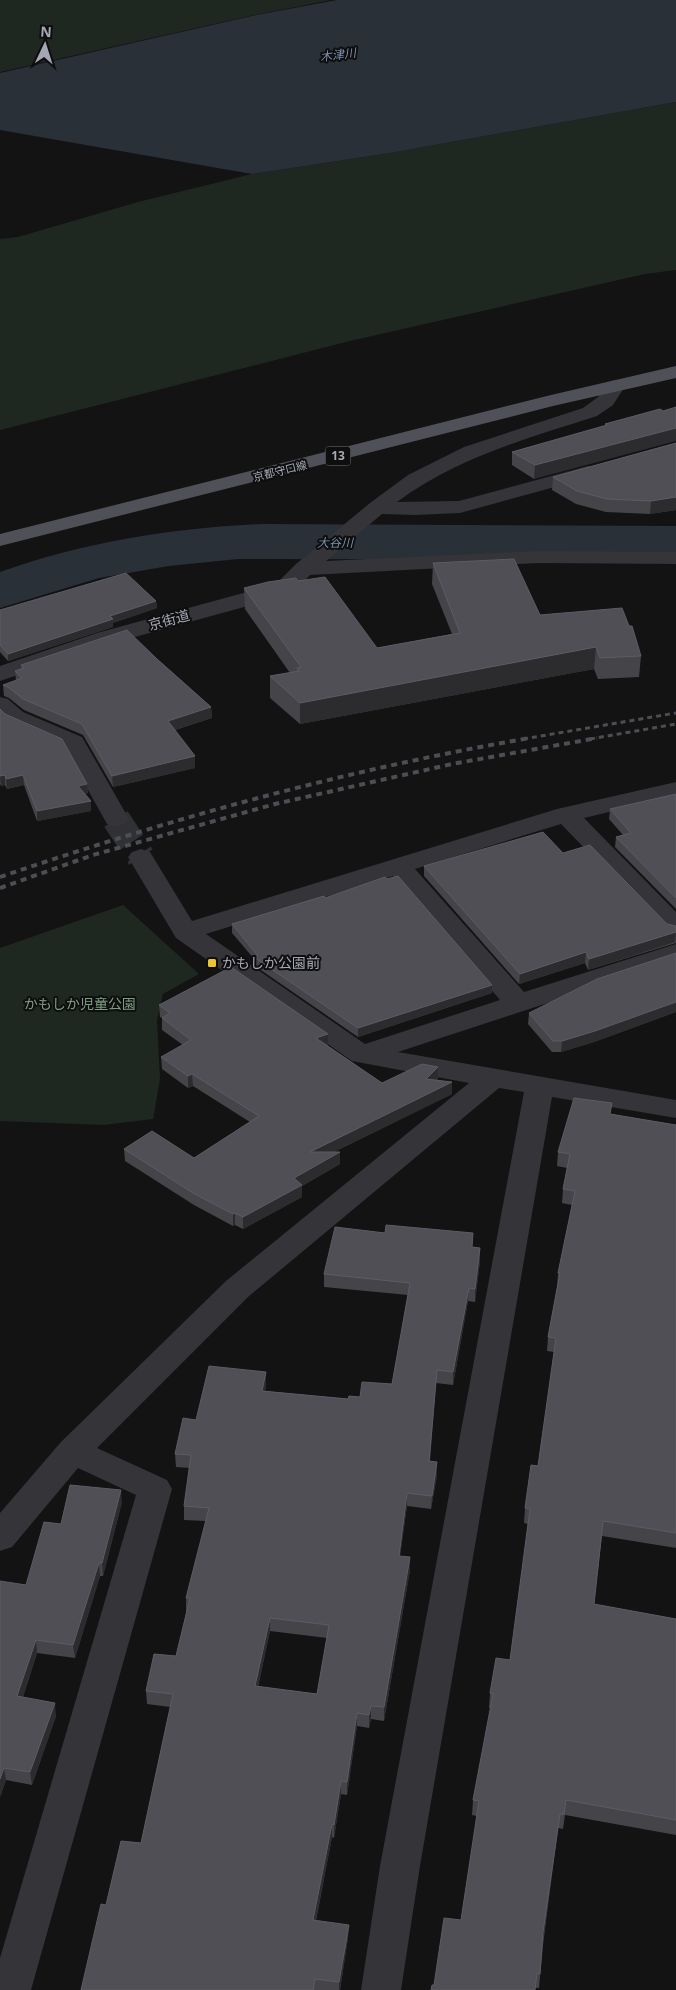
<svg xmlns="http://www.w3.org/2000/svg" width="676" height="1990" font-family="'Open Sans','Noto Sans JP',sans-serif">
<rect width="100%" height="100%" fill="#131314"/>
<g fill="#1f2721">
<polygon points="0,0 331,0 250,16 0,72"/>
<polygon points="676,102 676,270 645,274 350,341 0,430 0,239 18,237 138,202 252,174 390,153"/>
<polygon points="123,905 199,974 163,994 157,1020 160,1079 153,1119 104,1125 0,1121 0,948"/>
</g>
<polygon fill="#2a3038" points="337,0 676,0 676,102 390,153 252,174 0,130 0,73 252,16"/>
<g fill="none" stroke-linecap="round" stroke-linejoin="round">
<path fill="#2a3038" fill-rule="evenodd" d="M262 524 676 526V560L238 559 169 566 99 578 0 608V572C84 542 173 528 262 524Z"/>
<polyline stroke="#303134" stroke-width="28" stroke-dasharray="28 14" stroke-linecap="butt" points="116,819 141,857"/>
<g fill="#343439" fill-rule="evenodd">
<path d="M615 380 622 382 625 386 613 405 597 416C526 439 458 457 397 502L459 501 588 466 595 468 598 472 595 476 460 513 415 515 382 514 326 561 538 551 676 552V564L538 563 310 575 292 594 113 643 0 681V666L97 633 276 584 296 564 370 503 408 475 464 447 583 408 598 397 608 382Z"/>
<polygon points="0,697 8,699 23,712 82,737 129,819 125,824 116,827 107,824 64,747 7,722 0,716"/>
<path d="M676 782V796L584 818 676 912V935L667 933 561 824 415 869 524 992 676 944V961L398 1052 676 1100V1118L552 1097 420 1866 401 1990H361L380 1866 524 1092 499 1088 248 1297 97 1448 167 1480 172 1489 31 1990H0V1958L136 1495 78 1468 12 1547 0 1551V1513L61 1442 226 1281 469 1083 352 1061 176 938 128 857 132 852 141 849 150 852 192 921 557 809ZM393 876 500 1000 365 1044 206 934Z"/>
</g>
<polygon fill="#505158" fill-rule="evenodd" points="676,366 676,378 553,406 0,546 0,534 551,395"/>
<g stroke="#4d4e54" stroke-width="3" stroke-dasharray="5 4" stroke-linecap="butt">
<polyline points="523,739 676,713"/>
<polyline points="590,739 676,724"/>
</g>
<g stroke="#4d4e54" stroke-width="4" stroke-dasharray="6 5" stroke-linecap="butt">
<path d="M0 877C173 818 349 769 530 738"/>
<polyline points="0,888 93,855 275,804 452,764 597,738"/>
</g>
</g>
<g fill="#444449" fill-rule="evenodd">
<polygon points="663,411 534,479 512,465 512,452 605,426 605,424"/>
<polygon points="676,443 676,510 650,514 606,512 576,504 552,490 553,477"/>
<polygon points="433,563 540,615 629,626 641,656 639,677 598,679 594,669 300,724 270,698 270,676 290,673 245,609 244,588 298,581 377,648 452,634 432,584"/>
<polygon points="156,601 157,608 113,623 113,627 8,661 0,652 0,610"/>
<polygon points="157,659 211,707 212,718 175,730 195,756 195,768 113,787 83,735 24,710 9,698 4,696 3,685 16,681 15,671 21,669 21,665"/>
<polygon points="0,709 87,784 88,793 85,794 91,801 91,811 37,821 24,785 7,789 5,785 1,786 0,784"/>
<polygon points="676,794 676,909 615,847 616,837 623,835 609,819 610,809"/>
<polygon points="563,853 667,924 676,926 676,943 588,970 585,963 519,984 424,876 424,866"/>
<polygon points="387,879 492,993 358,1037 255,966 255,960 232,933 232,924 325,898"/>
<polygon points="676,953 676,1012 594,1042 561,1052 552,1052 528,1024 529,1013"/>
<polygon points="159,1005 328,1034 328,1046 382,1083 438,1079 437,1080 452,1094 334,1152 340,1164 302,1186 302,1197 243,1229 235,1225 233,1226 194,1205 125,1161 124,1149 194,1158 250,1122 193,1086 188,1088 162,1069 161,1057 183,1045 162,1030 162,1018 160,1017"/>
<polygon points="611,1114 676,1125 676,1548 602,1536 594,1604 676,1619 676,1835 565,1815 563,1829 558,1828 543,1945 539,1988 434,1985 461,1920 477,1816 472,1815 473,1800 491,1708 489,1708 490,1693 510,1660 528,1524 524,1523 525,1508 538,1466 554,1352 547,1351 548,1337 557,1287 558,1273 572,1205 562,1203 563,1189 567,1168 557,1166 558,1152"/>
<path d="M472 1247 480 1248V1261L475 1302 468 1301 453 1385 436 1383 430 1461 437 1462V1475L431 1509 407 1506 400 1556 410 1570 384 1721 371 1719 369 1728 357 1726 347 1795 341 1794 334 1838 332 1837 316 1921 348 1938 340 1990H81L106 1905 141 1843 170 1707 147 1704 146 1691 176 1656 187 1611H186V1598L206 1521 184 1520V1506L190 1468 176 1467 175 1454 196 1420 266 1372V1385L265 1391 348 1399 360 1397 392 1384 408 1295 324 1287V1274ZM270 1631 327 1638 317 1694 258 1687Z"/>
<polygon points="122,1502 103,1576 100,1576 75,1658 37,1653 23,1697 56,1716 32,1785 6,1780 0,1797 0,1582 26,1585 61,1524"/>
</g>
<g fill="#2c2c2f">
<polygon points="676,428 676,441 534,479 535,465"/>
<polygon points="676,497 676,510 650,514 651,501"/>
<polygon points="156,601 157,608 113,623 113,627 8,661 8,654 110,616"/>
<polygon points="596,647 594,669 300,724 300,703"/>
<polygon points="211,707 212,718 168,732 168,721"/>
<polygon points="195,756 195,768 113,787 112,776"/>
<polygon points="5,775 5,785 1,786 0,776"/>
<polygon points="23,775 24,785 7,789 6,779"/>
<polygon points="87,784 88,793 78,796 78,786"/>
<polygon points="91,801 91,811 37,821 37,811"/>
<polygon points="676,932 675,942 588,970 589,959"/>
<polygon points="586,952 585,963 519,984 520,974"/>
<polygon points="492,985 492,993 358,1037 358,1028"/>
<polygon points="676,1002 676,1012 594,1042 561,1052 562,1041"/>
<polygon points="328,1034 328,1046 316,1038"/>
<polygon points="438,1067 438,1079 426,1091 426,1079"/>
<polygon points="192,1074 193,1086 188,1088 188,1076"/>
<polygon points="452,1082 452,1094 310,1164 310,1152"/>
<polygon points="340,1152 340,1164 302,1186 302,1197 243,1229 243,1217 294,1178"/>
<polygon points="235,1213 235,1225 233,1226 233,1214"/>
<polygon points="480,1248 480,1261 475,1302 475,1289"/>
<polygon points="469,1288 468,1301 453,1385 453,1372"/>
<polygon points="266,1372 266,1385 262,1404 262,1391"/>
<polygon points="437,1462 437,1475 431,1509 432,1496"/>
<polygon points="121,1490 122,1502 103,1576 102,1563"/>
<polygon points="407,1493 407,1506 398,1569 399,1556"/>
<polygon points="410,1557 410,1570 384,1721 384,1707"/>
<polygon points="99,1563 100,1576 75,1658 73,1645"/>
<polygon points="270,1618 270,1631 255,1699 255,1686"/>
<polygon points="36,1640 37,1653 19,1709 17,1696"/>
<polygon points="55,1703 56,1716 32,1785 30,1772"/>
<polygon points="371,1706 371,1719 369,1728 369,1715"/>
<polygon points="357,1713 357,1726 347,1795 347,1782"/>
<polygon points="4,1768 6,1780 0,1797 0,1779"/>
<polygon points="341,1781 341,1794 334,1838 334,1825"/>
<polygon points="560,1814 558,1828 542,1947 543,1932"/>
<polygon points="332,1824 332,1837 313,1934 313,1920"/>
<polygon points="349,1925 348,1938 340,1990 339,1990 339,1982"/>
</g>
<g fill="#4f4f55" stroke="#5c5d64" fill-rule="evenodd">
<polygon points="676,407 676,428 535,465 512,452 607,425 605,424 660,409 663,411"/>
<polygon points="676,443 676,497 651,501 607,499 577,491 553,477"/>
<polygon points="514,559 540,615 622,608 629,626 632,626 641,656 600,658 596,647 300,703 270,676 299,671 297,668 301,667 244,588 268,582 296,578 298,581 325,577 377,648 460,633 433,563"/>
<polygon points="126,573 156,601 110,616 113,619 8,654 0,645 0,610"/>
<polygon points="127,630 157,659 211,707 168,721 195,756 112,776 82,724 23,699 8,687 3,685 22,678 15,671 24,668 21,665"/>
<polygon points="0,709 5,714 62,739 87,784 78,786 91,801 37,811 23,775 6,779 5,775 0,776"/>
<polygon points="676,794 676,898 616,837 631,833 610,809"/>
<polygon points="543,832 563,853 590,845 667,924 676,926 676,932 589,959 586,952 520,974 424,866"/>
<polygon points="398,876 492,985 358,1028 255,958 258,956 232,924 324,896 325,898 385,877 387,879"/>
<polygon points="676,953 676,1002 595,1031 562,1041 553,1041 529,1013 597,979"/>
<polygon points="231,967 328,1034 316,1038 382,1083 422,1064 438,1067 426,1079 452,1082 310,1152 340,1152 294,1178 302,1185 243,1217 235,1213 233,1214 193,1193 124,1149 152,1131 194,1158 259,1116 192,1074 188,1076 161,1057 191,1040 162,1018 170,1013 159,1005"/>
<polygon points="574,1098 612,1103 610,1114 676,1125 676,1533 603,1521 594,1604 676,1619 676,1820 566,1800 564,1814 560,1814 543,1932 540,1974 537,1973 535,1990 431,1990 432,1985 434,1985 444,1918 461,1920 479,1801 473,1800 493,1694 490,1693 496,1658 510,1660 530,1509 525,1508 531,1465 538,1466 556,1338 548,1337 560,1273 558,1273 575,1191 563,1189 570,1154 558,1152"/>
<path d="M386 1225 473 1233 472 1247 480 1248 475 1289 469 1288 453 1372 437 1370 429 1461 437 1462 432 1496 407 1493 399 1556 410 1557 384 1707 371 1706 369 1715 357 1713 347 1782 341 1781 334 1825 332 1824 313 1920 349 1925 339 1982 315 1979 313 1990H81L101 1904 106 1905 121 1841 141 1843 173 1694 146 1691 154 1654 176 1656 190 1598H186L209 1508 184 1506 191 1455 175 1454 183 1418 196 1420 209 1366 266 1372 262 1391 348 1399 349 1396 360 1397 362 1382 392 1384 410 1283 324 1274 335 1227 385 1233ZM270 1618 329 1625 317 1694 255 1686Z"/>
<polygon points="70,1485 121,1490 102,1563 99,1563 73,1645 36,1640 17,1696 55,1703 30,1772 4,1768 0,1779 0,1581 26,1585 44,1522 61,1524"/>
</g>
<rect fill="#ecc433" stroke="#0e0e0f" stroke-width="2" x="207" y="958" width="10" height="10" rx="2.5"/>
<g text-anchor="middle" stroke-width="4" stroke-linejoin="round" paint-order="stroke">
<g font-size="11" fill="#a5a8b4" stroke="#0e0e0f">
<text transform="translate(280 471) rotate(-14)" y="4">京都守口線</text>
</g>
<g font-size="12" font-style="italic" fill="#7c91af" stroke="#0e0e0f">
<text transform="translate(338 55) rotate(-7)" y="4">木津川</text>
<text x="335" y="547">大谷川</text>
</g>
<rect fill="#0e0e0f" stroke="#787a82" stroke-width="1" x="325.5" y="446.5" width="25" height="19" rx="4"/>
<g font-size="12" font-weight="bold" fill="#a5a8b4">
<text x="338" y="460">13</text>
</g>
<g font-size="14" fill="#a5a8b4" stroke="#0e0e0f">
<text transform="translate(169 620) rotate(-15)" y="5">京街道</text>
</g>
<g font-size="14" fill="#a5a8b4" stroke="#0e0e0f" text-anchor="start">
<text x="222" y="968">かもしか公園前</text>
</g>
<g font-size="14" fill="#7c9f82" stroke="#0e0e0f">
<text x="80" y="1009">かもしか児童公園</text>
</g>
</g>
<g transform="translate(45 45) rotate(4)" stroke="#0e0e0f" stroke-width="4" paint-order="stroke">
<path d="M0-4L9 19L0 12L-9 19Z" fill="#a5a8b4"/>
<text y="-8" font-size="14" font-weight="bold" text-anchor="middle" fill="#a5a8b4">N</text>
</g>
</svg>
